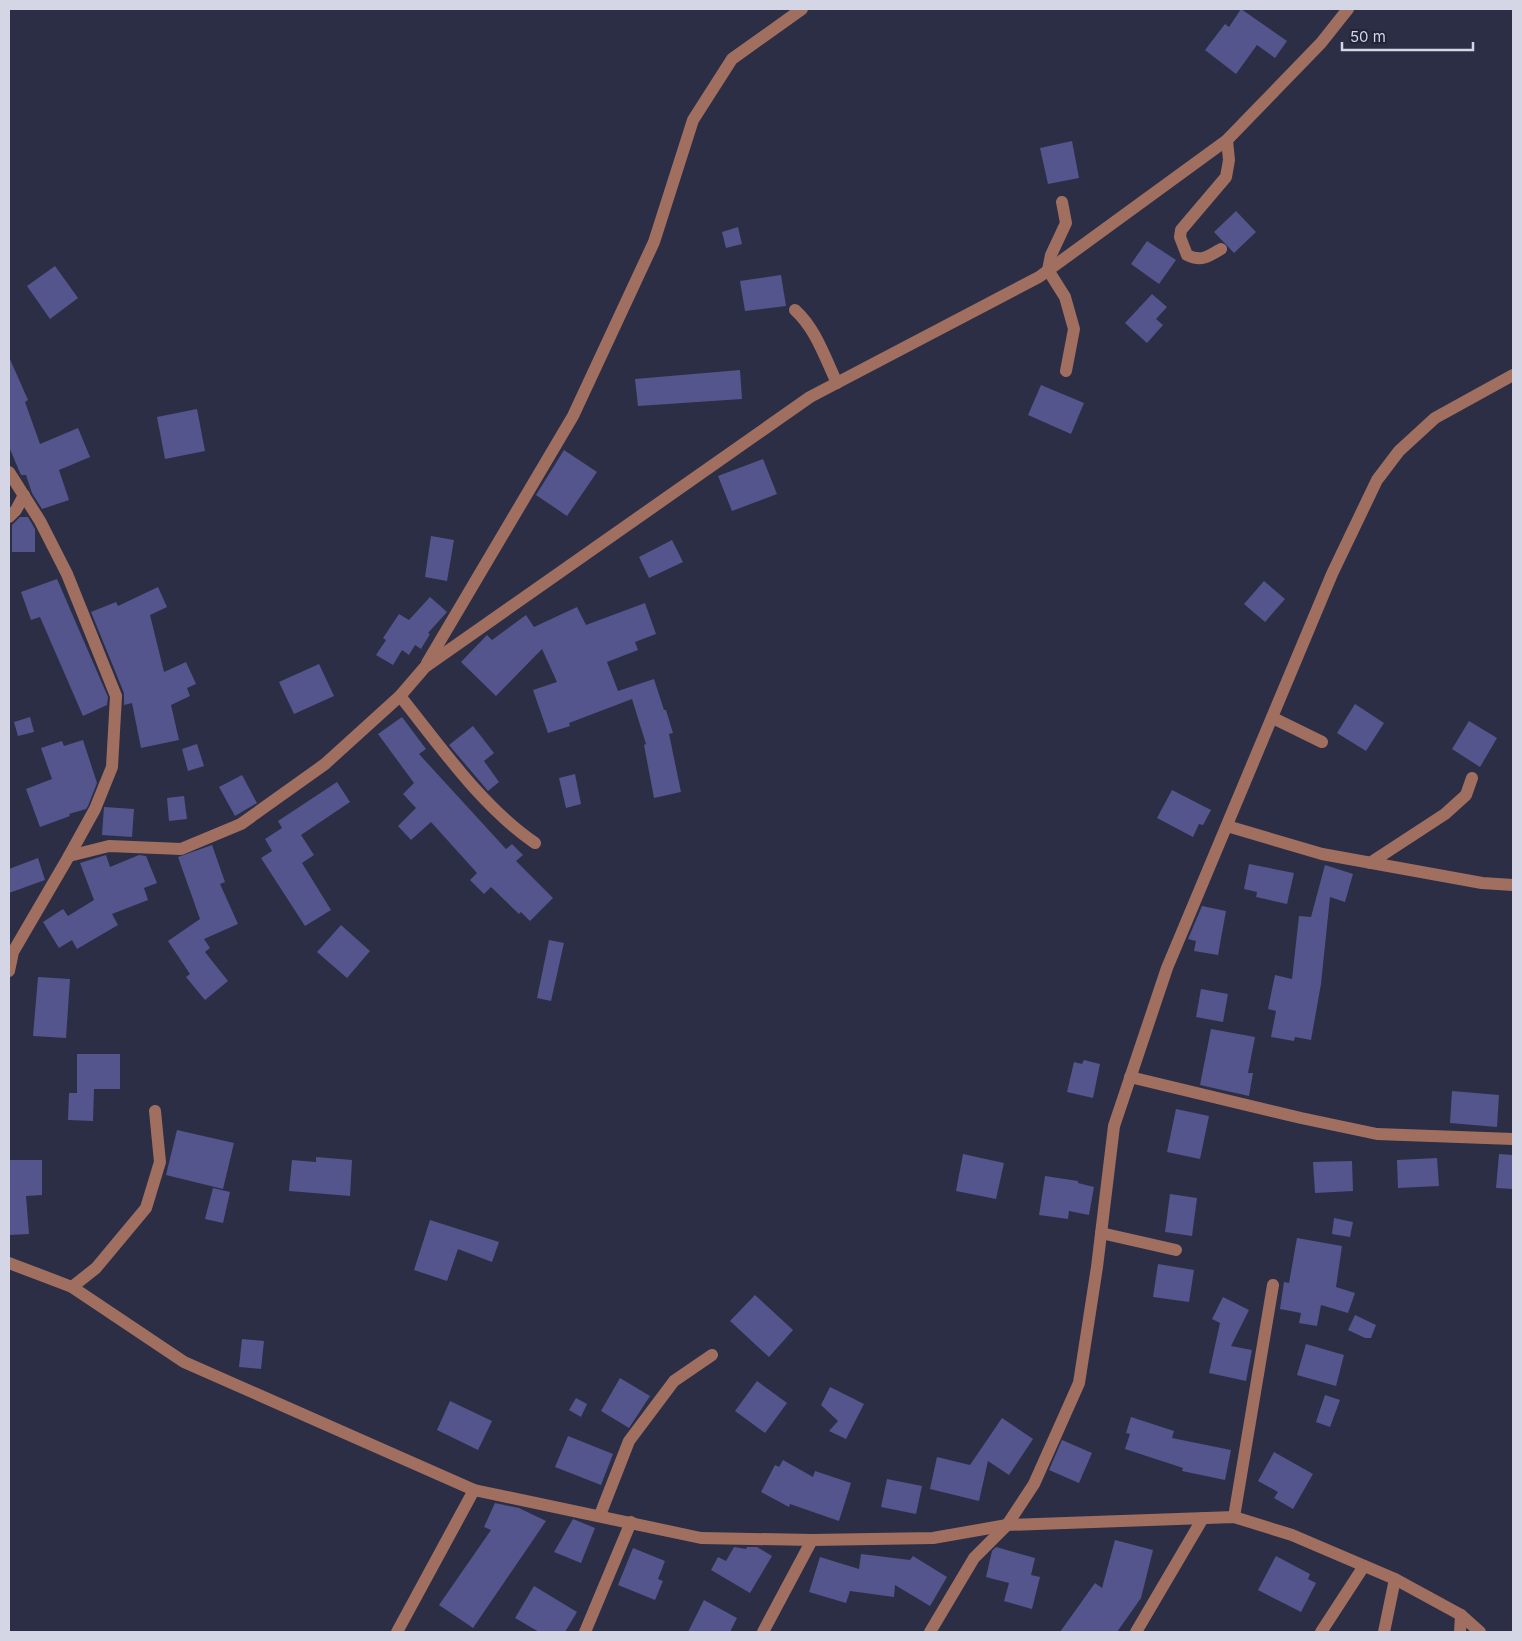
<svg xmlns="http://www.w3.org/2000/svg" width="1522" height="1641" font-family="Inter,sans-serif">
<rect width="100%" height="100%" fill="#2c2e45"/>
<g fill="#53558c">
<polygon points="1241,9 1287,41 1275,58 1257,45 1236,74 1205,50 1225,24 1229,27"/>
<polygon points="1072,141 1079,178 1048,184 1040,148"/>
<polygon points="1236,211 1256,232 1234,253 1214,232"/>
<polygon points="738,227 742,244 726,248 722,232"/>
<polygon points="1147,241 1176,260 1159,284 1131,264"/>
<polygon points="55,266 78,298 50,319 27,286"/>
<polygon points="781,275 786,306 745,311 740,281"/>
<polygon points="1152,294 1167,307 1156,319 1163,325 1147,343 1125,323"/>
<polygon points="9,357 28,400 25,402 40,444 78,428 90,457 59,470 69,500 42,509 32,493 26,475 21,475 9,447"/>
<polygon points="740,370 742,399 638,406 635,379"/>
<polygon points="1041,385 1084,403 1071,434 1028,415"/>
<polygon points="197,409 205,451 165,459 157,417"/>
<polygon points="564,450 597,472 567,516 536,495"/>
<polygon points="763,459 777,494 732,511 718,476"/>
<polygon points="20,517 28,517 35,529 35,552 12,552 12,525"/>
<polygon points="431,536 454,540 447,581 425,577"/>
<polygon points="672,540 683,562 649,578 639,557"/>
<polygon points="57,579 108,697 107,705 83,716 40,617 31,620 21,592"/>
<polygon points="1264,581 1285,599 1265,622 1244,604"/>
<polygon points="158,587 167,607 150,615 164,672 186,662 196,684 187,688 190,696 171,705 179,740 141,748 132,703 124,705 124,693 91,612 116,602 118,606"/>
<polygon points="430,597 447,612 428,633 430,634 421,649 415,645 409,655 402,650 393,665 376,655 386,640 383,638 399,614 409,620"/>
<polygon points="645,603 656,634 635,642 638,650 607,662 618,691 654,679 664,710 666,710 673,733 669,734 681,792 654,798 644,745 646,744 632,699 569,723 570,726 548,733 533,690 557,682 542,649 496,696 461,662 487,635 492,640 526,615 534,627 577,607 586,625"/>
<polygon points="319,664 334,696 294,714 279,682"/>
<polygon points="1355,704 1384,723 1366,751 1337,733"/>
<polygon points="30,717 34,732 18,736 14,722"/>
<polygon points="402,717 426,749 419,754 506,849 512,844 523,855 516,861 553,898 530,921 521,912 519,914 491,887 484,894 470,880 477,873 431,822 411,840 398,826 416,808 403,794 414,783 378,734"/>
<polygon points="1469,721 1497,738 1480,767 1452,749"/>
<polygon points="473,726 494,753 484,761 499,782 488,791 449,745"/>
<polygon points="83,740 97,783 88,806 86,809 69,814 70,816 40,827 26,789 52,779 41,748 62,741 64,746"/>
<polygon points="197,744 204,766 188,771 182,749"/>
<polygon points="575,774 581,804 566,808 559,778"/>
<polygon points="242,775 257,803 235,816 219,787"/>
<polygon points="337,782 350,802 301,835 314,855 302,863 331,910 305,926 261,858 272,851 265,839 282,828 278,821"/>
<polygon points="1172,790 1211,810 1203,825 1199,824 1193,837 1157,818"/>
<polygon points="184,796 187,819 169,821 167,798"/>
<polygon points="104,807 134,809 132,837 102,835"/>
<polygon points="212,845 225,882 220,884 238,924 204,939 210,948 205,952 228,981 205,1000 186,977 190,974 168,941 200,919 178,857"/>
<polygon points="106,855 110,867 139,855 146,856 157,883 144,888 148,900 112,914 118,925 77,949 72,940 59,948 43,922 63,909 68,916 94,900 80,863"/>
<polygon points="38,858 45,880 9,893 9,869"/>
<polygon points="1249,864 1294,873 1287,904 1256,897 1257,892 1244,889"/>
<polygon points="1325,865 1353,874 1345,902 1330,897 1321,984 1311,1040 1295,1037 1294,1041 1271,1037 1276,1011 1268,1009 1275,975 1292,979 1299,916 1311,917"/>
<polygon points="1202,906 1226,911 1218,955 1194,951 1196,941 1188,939"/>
<polygon points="341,925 370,951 347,978 317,952"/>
<polygon points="549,940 564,943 551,1001 537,998"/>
<polygon points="38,977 70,979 66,1038 33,1036"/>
<polygon points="1201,989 1228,994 1223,1022 1196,1017"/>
<polygon points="1211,1029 1255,1037 1248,1073 1253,1073 1249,1096 1200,1085"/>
<polygon points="77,1054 120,1054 120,1089 94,1089 93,1121 68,1120 69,1093 77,1093"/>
<polygon points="1084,1060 1100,1064 1093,1098 1067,1092 1074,1062 1082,1064"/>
<polygon points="1452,1091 1499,1095 1497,1127 1450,1123"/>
<polygon points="1176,1109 1209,1116 1200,1159 1167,1152"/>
<polygon points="177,1130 234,1143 223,1189 166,1175"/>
<polygon points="963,1154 1004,1163 996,1199 956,1191"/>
<polygon points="1499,1154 1513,1155 1513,1189 1496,1188"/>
<polygon points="316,1157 352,1160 350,1196 289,1191 292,1160 316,1162"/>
<polygon points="1437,1158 1439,1186 1398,1188 1397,1160"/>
<polygon points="9,1160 42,1160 42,1195 26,1196 29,1234 9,1235"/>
<polygon points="1352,1161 1353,1191 1315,1193 1313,1162"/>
<polygon points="1045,1176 1078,1181 1078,1183 1094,1187 1089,1215 1069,1211 1068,1219 1039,1215"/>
<polygon points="213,1188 230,1192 223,1223 205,1219"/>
<polygon points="1170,1194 1197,1198 1192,1236 1165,1232"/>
<polygon points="1334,1218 1353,1222 1350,1237 1332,1234"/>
<polygon points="430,1220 499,1242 492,1262 458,1249 447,1281 414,1270"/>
<polygon points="1297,1238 1342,1246 1336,1287 1355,1293 1348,1313 1321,1305 1317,1326 1299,1323 1301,1313 1280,1309 1284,1282 1289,1283"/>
<polygon points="1158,1264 1194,1270 1189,1302 1153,1297"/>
<polygon points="755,1295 793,1330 769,1357 730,1321"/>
<polygon points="1223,1297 1249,1310 1231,1346 1252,1350 1246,1381 1209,1373 1220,1323 1212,1319"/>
<polygon points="1355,1315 1376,1325 1371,1338 1365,1338 1348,1330"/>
<polygon points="242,1339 264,1341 261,1369 239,1367"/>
<polygon points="1306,1344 1344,1355 1336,1386 1297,1375"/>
<polygon points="620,1378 650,1396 629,1428 601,1411"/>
<polygon points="757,1381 787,1403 765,1433 735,1411"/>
<polygon points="830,1387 864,1404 846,1439 829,1431 838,1421 821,1405"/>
<polygon points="1325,1395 1340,1400 1330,1427 1316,1422"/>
<polygon points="576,1398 587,1404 581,1417 569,1410"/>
<polygon points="450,1401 492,1421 478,1450 437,1430"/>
<polygon points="1131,1417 1174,1431 1172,1438 1231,1450 1225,1480 1182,1471 1183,1468 1125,1449 1130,1434 1126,1433"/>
<polygon points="1002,1418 1033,1439 1009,1475 988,1461 979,1501 930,1489 937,1457 970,1465"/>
<polygon points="568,1436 613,1454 601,1485 555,1467"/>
<polygon points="1062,1440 1092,1453 1079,1483 1049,1470"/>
<polygon points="1274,1452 1313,1474 1293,1509 1274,1498 1278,1492 1258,1481"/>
<polygon points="783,1460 813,1477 815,1471 851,1483 839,1521 790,1504 789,1507 761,1492 775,1465 779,1467"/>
<polygon points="887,1479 922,1486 916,1514 881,1507"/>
<polygon points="495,1503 519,1508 546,1521 473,1628 439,1605 491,1530 484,1527"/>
<polygon points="573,1519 595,1528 581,1563 554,1552"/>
<polygon points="1115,1540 1153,1550 1141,1598 1117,1632 1060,1632 1095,1583 1102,1588"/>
<polygon points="734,1547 746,1549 747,1547 757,1547 772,1556 750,1593 711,1570 718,1557 726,1561"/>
<polygon points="996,1547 1035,1558 1031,1575 1040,1577 1032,1609 1004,1601 1009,1583 986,1577 992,1551"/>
<polygon points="633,1548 665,1561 658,1579 663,1581 655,1600 618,1585"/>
<polygon points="861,1554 910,1560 913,1556 947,1577 930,1606 895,1585 894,1597 850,1591 846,1603 809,1592 820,1557 859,1569"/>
<polygon points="1276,1556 1310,1574 1308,1579 1316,1583 1301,1612 1258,1590"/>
<polygon points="534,1586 577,1612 565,1632 539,1632 515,1618"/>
<polygon points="704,1600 737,1618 730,1632 688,1632"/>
</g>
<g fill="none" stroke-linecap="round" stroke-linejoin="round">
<g stroke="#a06f60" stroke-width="12">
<polyline points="1062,202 1066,223 1051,255 1048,270 1065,297 1074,329 1066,371"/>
<path d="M1221 249C1208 257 1201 262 1187 255L1180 237 1181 230 1226 177 1229 160 1227 140"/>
<path d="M795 310C816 329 825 358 837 383"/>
<polyline points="9,472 40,521 67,574 116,696 112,767 95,809 69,856"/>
<polyline points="9,517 16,510 24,495"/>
<polyline points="427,663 573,416 654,242 693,120 732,59 802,9"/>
<path d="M400 696C441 747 481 806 535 843"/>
<polyline points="1273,718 1322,742"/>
<polyline points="1227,826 1322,854 1482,883 1513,885"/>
<polyline points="1370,863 1445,814 1466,795 1472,778"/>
<polyline points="9,971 13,952 69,856 109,846 181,849 241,824 325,764 400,696 425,667 810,397 1039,277 1227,140 1321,43 1348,9"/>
<polyline points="1130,1077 1301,1118 1377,1134 1513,1139"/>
<polyline points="1101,1233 1176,1250"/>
<polyline points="9,1263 72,1287 184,1362 474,1490 701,1538 812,1540 933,1538 1007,1525 1234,1517 1292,1535 1395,1579 1461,1615 1480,1632"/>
<polyline points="72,1287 96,1268 146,1208 160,1162 155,1111"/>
<polyline points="600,1515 629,1441 674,1381 712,1355"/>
<polyline points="1234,1517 1273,1285"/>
<polyline points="397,1632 474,1490"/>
<polyline points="585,1632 631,1522"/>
<polyline points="763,1632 812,1540"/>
<polyline points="930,1632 974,1558 1007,1525 1034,1484 1079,1383 1097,1267 1114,1126 1167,968 1332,574 1377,480 1399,451 1435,418 1513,375"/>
<polyline points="1136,1632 1203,1518"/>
<polyline points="1321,1632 1364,1566"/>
<polyline points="1384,1632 1395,1579"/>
<polyline points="1460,1632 1461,1615"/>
</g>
</g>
<rect width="1522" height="1641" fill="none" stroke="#d4d5e5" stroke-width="20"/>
<path d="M1342 42v8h131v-8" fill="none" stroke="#d4d5e5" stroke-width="2.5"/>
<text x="1350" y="42" font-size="15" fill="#d4d5e5" stroke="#22243b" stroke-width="4" paint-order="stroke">50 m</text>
</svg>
